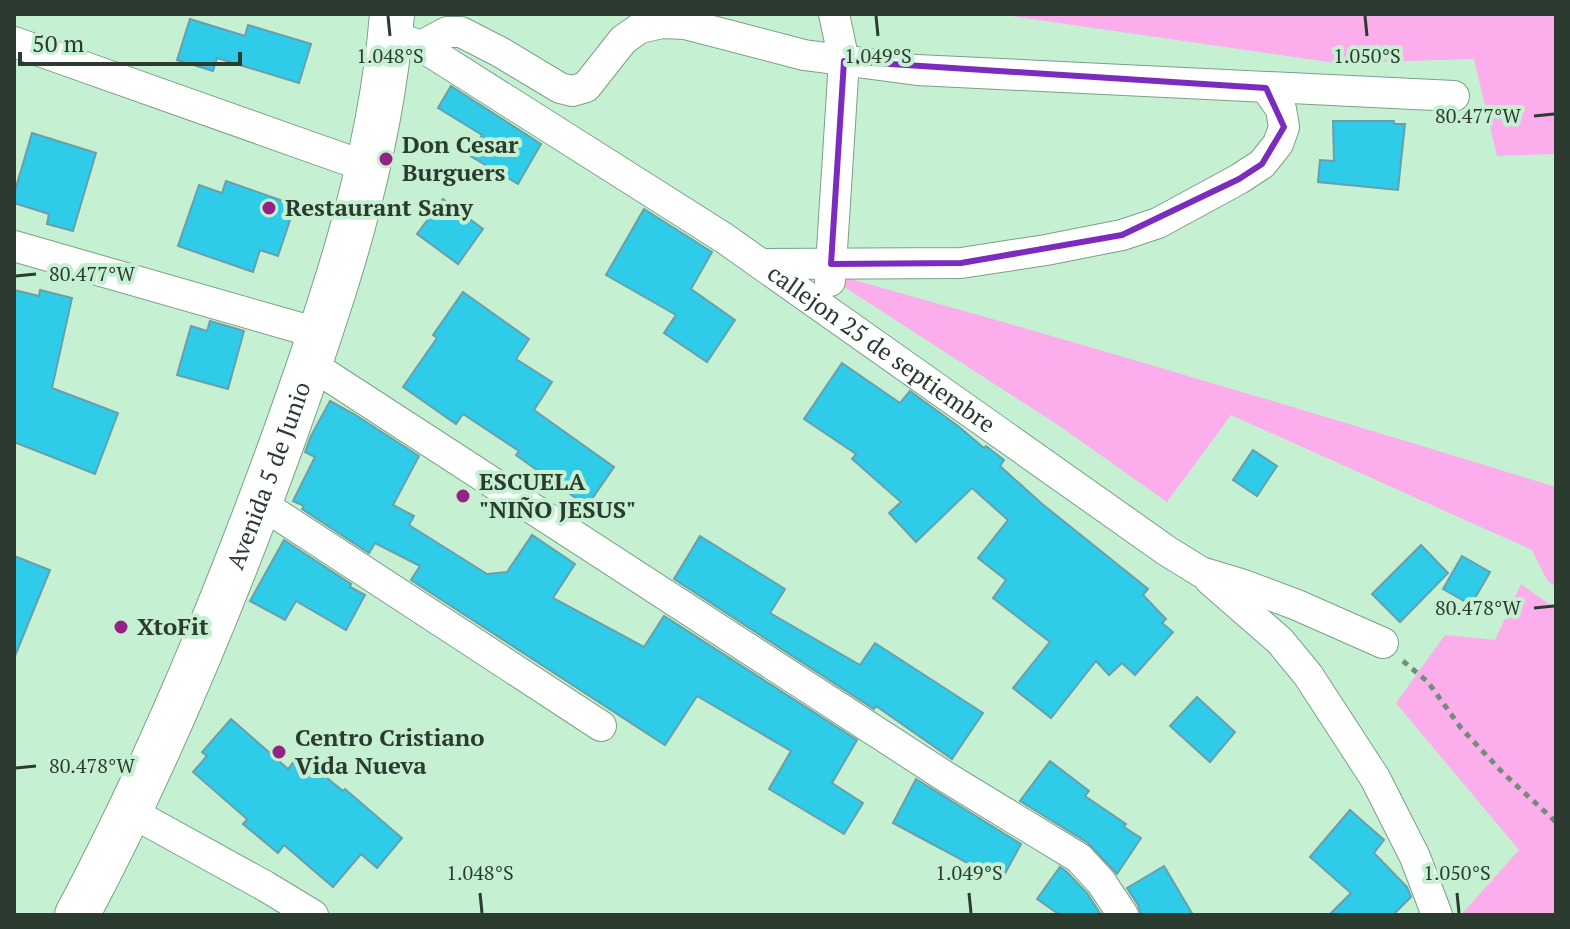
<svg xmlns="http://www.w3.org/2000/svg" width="1570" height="929" font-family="'PT Serif',serif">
<rect width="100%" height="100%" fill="#c6f0d2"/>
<g fill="#fbaeeb">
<polygon points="997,14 1556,14 1556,154 1497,156 1474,59 1336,63"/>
<path d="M818 270C1065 338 1311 412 1556 487V587L1547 580 1532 550 1231 415 1167 502 1058 425Z"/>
<polygon points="1521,584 1556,609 1556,915 1461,915 1519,850 1396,703 1445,635 1495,640"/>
</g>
<g fill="#2ecce9" stroke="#699fac" stroke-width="2">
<polygon points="190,19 245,36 248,25 311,44 299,83 217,58 213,71 177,60"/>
<polygon points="451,86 541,144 518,184 470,156 482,135 438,108"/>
<polygon points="1333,121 1394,121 1394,124 1405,124 1398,190 1318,182 1320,160 1334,161"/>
<polygon points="32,133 96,153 73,231 47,224 49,214 14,203 14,194"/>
<polygon points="226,181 295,205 278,256 260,250 253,272 178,246 199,185 222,193"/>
<polygon points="443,199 483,229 458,264 417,234"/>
<polygon points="644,209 712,252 691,289 735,320 707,362 664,333 676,315 606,275"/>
<polygon points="14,290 39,296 40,290 72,298 52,388 118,413 95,474 14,442"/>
<polygon points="463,292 529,339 516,359 552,382 534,410 614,467 587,506 516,455 519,451 463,414 456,424 403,387 437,338 433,335"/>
<polygon points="210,321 244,331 228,389 177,375 191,326 207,331"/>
<polygon points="842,363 900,403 910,391 958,426 984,448 986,446 1004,460 1000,466 1041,503 1148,589 1143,595 1166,619 1162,623 1173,632 1135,675 1122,663 1109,675 1096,661 1051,718 1013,688 1050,642 993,598 1006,580 978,558 1008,520 972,488 916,542 889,513 901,502 852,459 856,454 804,419"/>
<polygon points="330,401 354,414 419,456 393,505 414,516 409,525 487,574 507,572 532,535 575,564 553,598 644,647 664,616 857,740 832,783 863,803 844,834 769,789 791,751 697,696 665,745 411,580 420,566 375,543 369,553 302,509 304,506 293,501 315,457 305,452 311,436"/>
<polygon points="1253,450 1277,466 1257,496 1233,480"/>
<polygon points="700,536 785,589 770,613 860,665 875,643 983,713 952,759 876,706 874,709 674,579"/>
<polygon points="284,540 351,584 350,587 365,595 346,630 296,601 285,620 250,601"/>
<polygon points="1421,545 1448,573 1400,622 1372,594"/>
<polygon points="14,556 50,570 15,656 14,656"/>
<polygon points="1462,556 1490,572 1471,605 1443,589"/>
<polygon points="1197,697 1235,732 1210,762 1170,726"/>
<polygon points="231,719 288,769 299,755 343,791 345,789 402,838 377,868 361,854 333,887 284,845 278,853 243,824 247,819 193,772 207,756 202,752"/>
<polygon points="1050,761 1089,791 1085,796 1126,824 1124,827 1141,838 1117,874 1088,843 1020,801"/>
<polygon points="916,779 1021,844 1001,881 893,823"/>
<polygon points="1350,810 1384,840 1374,853 1407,887 1411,897 1393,915 1329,915 1351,893 1310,857"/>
<polygon points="1164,866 1193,915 1141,915 1138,905 1127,888"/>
<polygon points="1060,867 1067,872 1087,893 1101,915 1060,915 1037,899"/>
</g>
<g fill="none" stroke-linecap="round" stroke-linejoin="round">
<defs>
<g id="street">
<path id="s1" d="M390 35 421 46 724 238 1167 551 1201 572 1241 584 1297 605 1383 643"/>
<polyline points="14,42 367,167"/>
<polyline points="421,46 447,32 461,32 500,52 560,88 572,91 586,87 623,40 640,28 662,23 685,24 804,55 917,70 1454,96"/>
<polyline points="14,246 321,334"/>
<polyline points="761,264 961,263 1046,250 1122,235 1158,223 1239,179 1262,164 1278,144 1284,127 1281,109 1266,88"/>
<polyline points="830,281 844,61 834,14"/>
<polyline points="310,364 946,777 1079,858 1101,882 1123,915"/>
<polyline points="260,503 601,726"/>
<polyline points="1210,580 1280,641 1308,675 1375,778 1415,857 1437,915"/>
<polyline points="129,811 265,886 313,915"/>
</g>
<g id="secondary">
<path id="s2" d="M77 915C157 765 222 607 280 448 331 307 380 164 392 14"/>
</g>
</defs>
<use href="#street" stroke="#79a186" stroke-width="32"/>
<use href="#secondary" stroke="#79a186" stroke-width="46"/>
<polyline stroke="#728d7a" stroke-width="5" stroke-dasharray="6 6" stroke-linecap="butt" points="1403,661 1428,682 1461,728 1503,773 1556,822"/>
<use href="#street" stroke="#fff" stroke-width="30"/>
<use href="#secondary" stroke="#fff" stroke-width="44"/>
</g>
<path fill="none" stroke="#7b2cbf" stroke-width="6" stroke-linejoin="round" d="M844 61 1266 88 1284 127 1262 164 1239 179 1122 235 961 263 831 264Z"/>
<path fill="none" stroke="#2b3b30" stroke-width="3" d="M388 16 390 36M876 16 878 36M1365 16 1367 36M1534 116 1554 114M16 276 36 274M1534 608 1554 606M16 768 36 766M480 893 482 913M969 893 971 913M1457 893 1459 913"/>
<g fill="#932383" stroke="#c6f0d2" stroke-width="3">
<circle cx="386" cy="159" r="8"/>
<circle cx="269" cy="208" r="8"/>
<circle cx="463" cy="496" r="8"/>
<circle cx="121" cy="627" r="8"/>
<circle cx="279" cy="752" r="8"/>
</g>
<g text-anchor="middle" stroke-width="8" stroke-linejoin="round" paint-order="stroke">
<g font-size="24" font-weight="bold" fill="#2b3b30" stroke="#c6f0d2" text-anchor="start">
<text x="402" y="153">Don Cesar<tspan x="402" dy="28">Burguers</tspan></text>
<text x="285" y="216">Restaurant Sany</text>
<text x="479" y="490">ESCUELA<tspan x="479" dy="28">"NIÑO JESUS"</tspan></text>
<text x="137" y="635">XtoFit</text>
<text x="295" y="746">Centro Cristiano<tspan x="295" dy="28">Vida Nueva</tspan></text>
</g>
<g font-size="24" fill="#2b3b30" stroke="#c6f0d2">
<text dy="8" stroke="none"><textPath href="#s1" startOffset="584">callejon 25 de septiembre</textPath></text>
<text dy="8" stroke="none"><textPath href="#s2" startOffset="480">Avenida 5 de Junio</textPath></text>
</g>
</g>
<g font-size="20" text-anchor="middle" fill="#2b3b30" stroke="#c6f0d2" stroke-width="8" stroke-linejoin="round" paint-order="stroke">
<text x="390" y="63">1.048°S</text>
<text x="878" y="63">1.049°S</text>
<text x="1367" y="63">1.050°S</text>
<text x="1478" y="123">80.477°W</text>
<text x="92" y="281">80.477°W</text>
<text x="1478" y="615">80.478°W</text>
<text x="92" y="773">80.478°W</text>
<text x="480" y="880">1.048°S</text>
<text x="969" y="880">1.049°S</text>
<text x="1457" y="880">1.050°S</text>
</g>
<rect width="1570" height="929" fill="none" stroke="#2b3b30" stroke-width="32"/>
<path d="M20 52v12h220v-12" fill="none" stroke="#2b3b30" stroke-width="4"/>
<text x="32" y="52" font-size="24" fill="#2b3b30" stroke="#c6f0d2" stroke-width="6" paint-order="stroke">50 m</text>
</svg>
